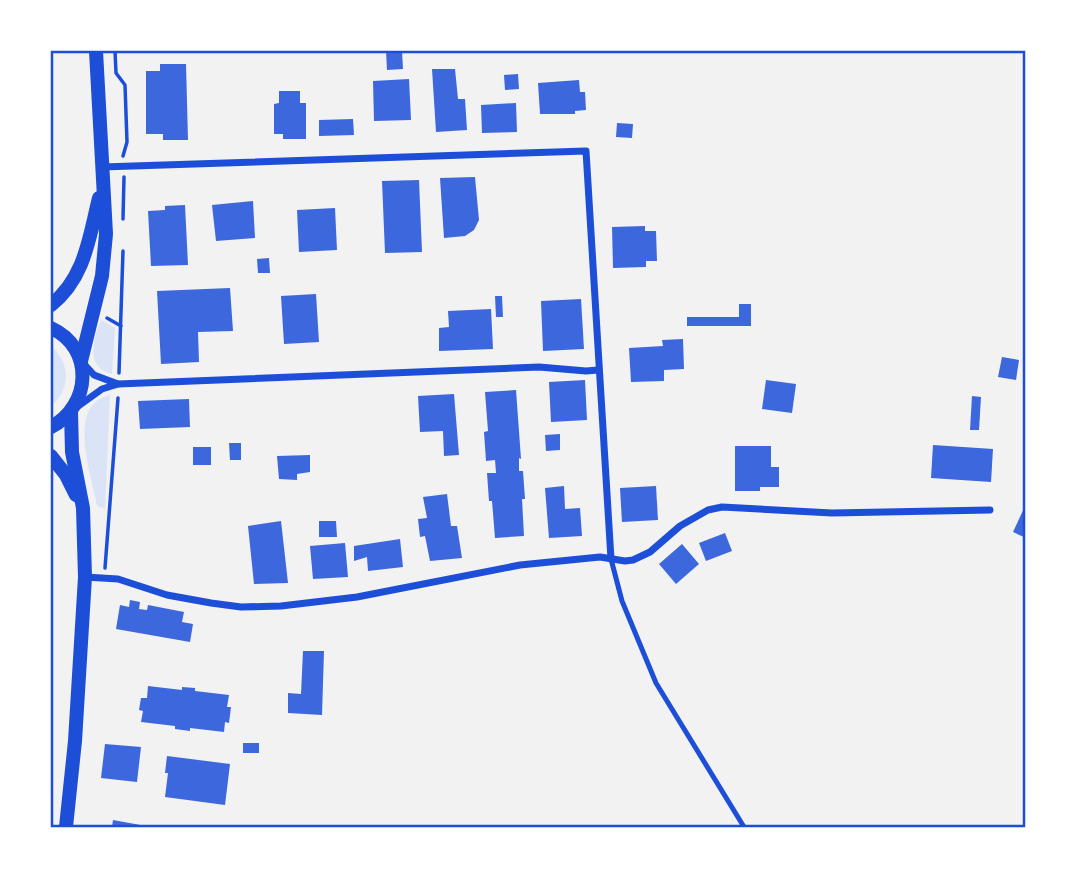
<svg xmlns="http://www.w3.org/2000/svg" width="1077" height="878" font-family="'DejaVu Sans',sans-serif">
<rect width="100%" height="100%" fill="#f2f2f2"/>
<g fill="#dbe4f7">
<path d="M101 320 115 328 112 374C85 368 93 339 101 320Z"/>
<path d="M51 346C70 363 72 388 51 406Z"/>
<path d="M110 395 105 509 97 506C92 475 65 405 110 395Z"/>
</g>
<g fill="#3d67dc">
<polygon points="386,51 402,51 403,69 387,70"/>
<polygon points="160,64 186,64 188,140 163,140 163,134 146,134 146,71 160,71"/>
<polygon points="432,69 455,69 458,99 465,99 467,130 436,132"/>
<polygon points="518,74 519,89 505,90 504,75"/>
<polygon points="409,79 411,120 374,121 373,81"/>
<polygon points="579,80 580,92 585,92 586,110 575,111 575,114 540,114 538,83"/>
<polygon points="279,91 300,91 300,103 306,103 306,139 283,139 283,134 274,134 274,104 279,103"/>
<polygon points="516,103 517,132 482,133 481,105"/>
<polygon points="353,119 354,135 319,136 319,120"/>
<polygon points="617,123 633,124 632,138 616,137"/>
<polygon points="475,177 479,220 474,230 465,236 444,238 440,178"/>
<polygon points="419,180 422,252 385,253 382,181"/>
<polygon points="253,201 255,238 216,241 212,205"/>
<polygon points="185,205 188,265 151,266 148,211 165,210 165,206"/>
<polygon points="335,208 337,250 299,252 297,210"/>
<polygon points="645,226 645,231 656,231 657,261 646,261 646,267 613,268 612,227"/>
<polygon points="269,258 270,273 258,273 257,259"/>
<polygon points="230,288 233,331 198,332 199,362 161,364 157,291"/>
<polygon points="316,294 319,342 284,344 281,296"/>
<polygon points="495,296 502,296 503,317 496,317"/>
<polygon points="581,299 584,349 543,351 541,301"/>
<polygon points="739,304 751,304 751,326 687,326 687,317 739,317"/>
<polygon points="491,309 493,349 439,351 439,328 449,327 448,311"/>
<polygon points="683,339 684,369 664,370 664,381 631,382 629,348 663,346 662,340"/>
<polygon points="1002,357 1019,360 1016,380 998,377"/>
<polygon points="585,380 587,420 551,422 549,382"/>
<polygon points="766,380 796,384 792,413 762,409"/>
<polygon points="516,390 521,459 519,458 519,471 523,471 525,499 522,499 524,536 495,538 492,501 489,501 487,473 496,473 495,460 486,461 484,432 488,431 485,392"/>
<polygon points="454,394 459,455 444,456 443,431 420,432 418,396"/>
<polygon points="972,396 981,397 979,430 970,430"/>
<polygon points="189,399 190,427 140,429 138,401"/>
<polygon points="560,434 560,450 546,451 545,435"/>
<polygon points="229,443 241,443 241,460 230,460"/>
<polygon points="933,445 993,449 991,482 931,478"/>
<polygon points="735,446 771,446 771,467 779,467 779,487 760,487 760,491 735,491"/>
<rect x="193" y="447" width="18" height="18"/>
<polygon points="310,455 310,472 297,474 297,480 279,479 277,456"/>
<polygon points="564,486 565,509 580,508 582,536 549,538 545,488"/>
<polygon points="656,486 658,520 622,522 620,488"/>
<polygon points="447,494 451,526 457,526 462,558 430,561 425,536 420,537 418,519 427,518 423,497"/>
<polygon points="1026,504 1026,538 1013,532"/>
<polygon points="281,521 288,583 254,584 248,526"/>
<polygon points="319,521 336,521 337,537 319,537"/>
<polygon points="725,533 732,551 706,561 699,543"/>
<polygon points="400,539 403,567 368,571 367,557 354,561 354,546"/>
<polygon points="345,543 348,577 313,579 310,546"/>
<polygon points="682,544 699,564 676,584 659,564"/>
<polygon points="130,600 140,602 139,609 147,610 148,605 184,612 182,622 193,624 190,642 116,629 120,605 129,607"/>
<polygon points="303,651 324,651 322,715 288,713 288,693 301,694"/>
<polygon points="148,686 182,690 182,687 195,688 195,691 229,695 227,707 231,707 229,723 225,722 224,732 190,728 190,731 175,729 175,726 141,722 143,711 139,710 141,698 147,698"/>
<rect x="243" y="743" width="16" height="10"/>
<polygon points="105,744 141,747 137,782 101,778"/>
<polygon points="167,756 230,764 225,805 165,797 168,773 165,773"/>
<polygon points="113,820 146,826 146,827 112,827"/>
</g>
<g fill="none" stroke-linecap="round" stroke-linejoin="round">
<g stroke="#1d4ed8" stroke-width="3.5">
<polyline points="115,51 116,73 125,85 127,142 123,156"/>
<polyline points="123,219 124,177"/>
<polyline points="107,318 121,326"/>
<polyline points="119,373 123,251"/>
<polyline points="105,568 118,398"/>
</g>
<polyline stroke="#1d4ed8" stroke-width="5" points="611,559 622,601 656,683 744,827"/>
<g stroke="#1d4ed8" stroke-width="7">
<polyline points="102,167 586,151 611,559"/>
<polyline points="118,384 539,367 586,371 598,370"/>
<polyline points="77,407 102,389 118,384 94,375 83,363"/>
<polyline points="85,577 118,579 167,595 211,603 241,607 281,606 357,597 520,565 600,557 625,561 633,560 650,552 680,526 708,510 722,507 832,513 990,510"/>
</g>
<g stroke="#1d4ed8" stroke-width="14">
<path d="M51 305C85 278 89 238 99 198"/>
<path d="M51 328C95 348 91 406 51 427"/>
<polyline points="81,361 102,276 106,234 96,51"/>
<polyline points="51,456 66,475 76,495"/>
<polyline points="66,827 75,741 85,577 83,508 72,452 71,412"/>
</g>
</g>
<rect width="1077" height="878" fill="none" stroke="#ffffff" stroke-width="105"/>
<rect x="52" y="52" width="972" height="774" fill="none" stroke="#1d4ed8" stroke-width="2.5"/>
</svg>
